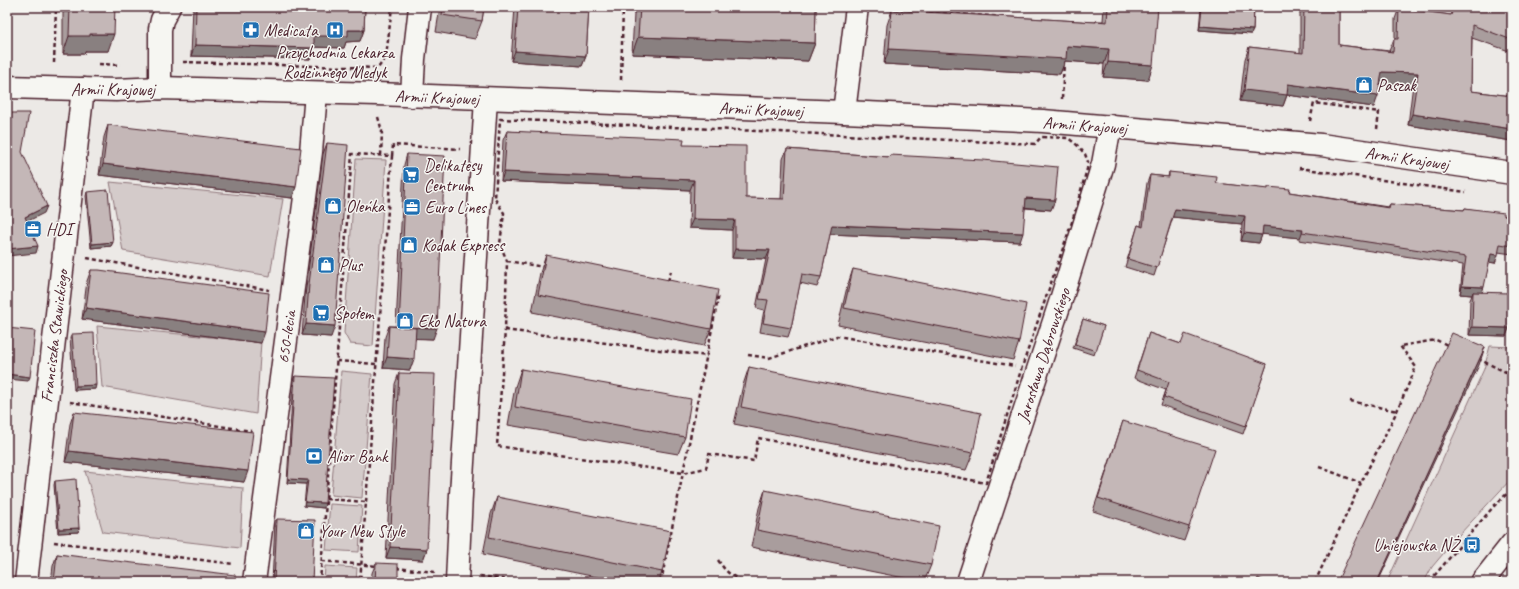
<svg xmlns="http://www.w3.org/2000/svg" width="1519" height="589" font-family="Caveat,sans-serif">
<rect width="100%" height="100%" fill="#ece9e6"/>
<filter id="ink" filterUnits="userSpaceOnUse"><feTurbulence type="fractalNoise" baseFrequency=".025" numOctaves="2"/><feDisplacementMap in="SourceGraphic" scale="8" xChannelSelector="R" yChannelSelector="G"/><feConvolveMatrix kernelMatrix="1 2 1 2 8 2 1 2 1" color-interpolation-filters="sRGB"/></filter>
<g filter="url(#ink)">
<g fill="#d4cbca" stroke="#8f757a">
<polygon points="356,159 386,160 373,346 350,344 344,333"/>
<polygon points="110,182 283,199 270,276 123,251"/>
<polygon points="97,326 261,342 256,414 102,387"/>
<polygon points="1490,346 1512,347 1512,478 1459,535 1432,567 1424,582 1387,582 1484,369"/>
<polygon points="341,371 372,374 362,498 331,495"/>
<polygon points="85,471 243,488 240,548 103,532"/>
<polygon points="330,504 362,506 359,552 326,550"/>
<polygon points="325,566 357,568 356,582 324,582"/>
</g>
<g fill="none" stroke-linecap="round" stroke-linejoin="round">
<defs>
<g id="minor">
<polyline points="7,87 116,90 160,88 377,94 844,112 1043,121 1321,145 1512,173"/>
<polyline points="160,88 160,29 162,20 169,7"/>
<polyline points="412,96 414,59 420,7"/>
<polyline points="844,112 857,7"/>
<polyline points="26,582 83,89"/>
<polyline points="254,582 311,152 316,93"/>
<polyline points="457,582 461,494 486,99"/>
<polyline points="968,582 1061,300 1103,164 1110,126"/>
</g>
<polyline id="primary" points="1482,582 1512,544"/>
</defs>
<use href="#minor" stroke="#4a1f2b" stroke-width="25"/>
<use href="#primary" stroke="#4a1f2b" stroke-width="25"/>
<g stroke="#4a1f2b" stroke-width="2.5" stroke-dasharray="4 3" stroke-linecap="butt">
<polyline points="880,9 1007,17"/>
<polyline points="386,57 392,7"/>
<polyline points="183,62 378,68 386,57 390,57"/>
<polyline points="54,63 56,7"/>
<polyline points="99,64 120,65"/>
<polyline points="621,80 623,7"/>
<polyline points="1062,99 1064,62"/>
<polyline points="378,117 382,131 381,156"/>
<polygon points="500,119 1035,144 1041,137 1068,138 1077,145 1085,154 1088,162 1087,169 1072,222 1022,367 986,483 758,438 754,461 709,454 706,468 683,473 497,446 505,330 507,261 500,244 504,213 495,199"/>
<polyline points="1310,121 1314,103 1379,112 1377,129"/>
<polyline points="392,156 393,145 460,149"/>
<polyline points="1299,168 1466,192"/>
<polyline points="87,258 269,290"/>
<polyline points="507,261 544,267"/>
<polyline points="668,281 671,271"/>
<polyline points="505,330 707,356"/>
<polyline points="748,355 769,358 837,336 1015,366"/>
<polyline points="1478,359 1512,375"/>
<polyline points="337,361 376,364"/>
<polyline points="1350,401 1397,411"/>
<polyline points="70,402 251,431"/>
<polyline points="1319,467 1361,483"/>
<polyline points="326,499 366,502"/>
<polyline points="54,542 234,564"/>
<path d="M718 560C727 574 732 577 748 582"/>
<polyline points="322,561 377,566"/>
<polyline points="396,568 435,572"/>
<polyline points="480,576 526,582"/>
<polyline points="493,578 497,582"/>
<polyline points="320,582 352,154 392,156 360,582"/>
<polyline points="661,582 719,294"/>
<polyline points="1315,582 1361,483 1397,411 1416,367 1400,346 1436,340 1450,346"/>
<polyline points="1431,582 1434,576 1494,506 1512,489"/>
</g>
<use href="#minor" stroke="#f6f6f2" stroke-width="22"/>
<use href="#primary" stroke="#f6f6f2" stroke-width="22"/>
</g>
<g fill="#a99d9d" stroke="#4a1f2b">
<polygon points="63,7 115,7 108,51 85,51 84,54 63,54"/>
<polygon points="193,7 365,7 364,30 360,41 346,42 344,48 314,47 310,59 191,56"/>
<polygon points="440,7 484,7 482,21 475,39 436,32"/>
<polygon points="515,7 589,7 586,56 582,66 511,61"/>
<polygon points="636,7 816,7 815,43 808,61 632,54 634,14"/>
<polygon points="1104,7 1158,7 1148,80 1103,77 1104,64 1065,61 1060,74 884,64 887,25 892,10 1095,22 1096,21 1103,21"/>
<polygon points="1201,7 1254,7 1253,30 1251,34 1199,30"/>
<polygon points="1300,7 1339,7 1339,45 1389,51 1394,39 1395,39 1395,19 1399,8 1451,15 1512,7 1512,52 1472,38 1471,91 1512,96 1512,141 1408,125 1413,84 1380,84 1374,107 1287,95 1283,106 1240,101 1245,59 1249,47 1300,53"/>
<polygon points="108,125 292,198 99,175 104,137"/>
<polygon points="507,131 683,145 746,198 781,199 783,159 787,149 889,157 890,155 1051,210 1025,208 1020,242 830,234 821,277 817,287 800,283 791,328 788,337 760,332 764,310 756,308 766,259 732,258 732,230 689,228 690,190 501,181 503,140"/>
<polygon points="327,143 331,337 302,335 305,296 323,154"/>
<polygon points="407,154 433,339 415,338 410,370 383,368 385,337 389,326 396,326 404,165"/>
<polygon points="1169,172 1216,183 1289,192 1388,207 1390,204 1464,210 1465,208 1512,217 1512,254 1498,252 1495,263 1489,262 1482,292 1509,328 1506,336 1469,335 1470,300 1472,295 1460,294 1463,265 1299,240 1300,238 1262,234 1259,243 1241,241 1242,224 1173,217 1154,276 1125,267 1138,225 1141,226 1147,183 1150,175 1168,177"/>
<polygon points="87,192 113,242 111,246 91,248 86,196"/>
<polygon points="546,255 711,329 704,346 532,312 540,273"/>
<polygon points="853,269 1019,342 1013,360 838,325 847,287"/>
<polygon points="91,270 261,343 82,319 87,281"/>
<polygon points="1083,319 1104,326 1094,355 1073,348"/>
<polygon points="1149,333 1181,344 1267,364 1243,434 1161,405 1166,390 1134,378"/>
<polygon points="72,334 95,389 74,390 70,338"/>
<polygon points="749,367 973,453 966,470 734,424 743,385"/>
<polygon points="521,369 685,437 678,454 508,425 515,387"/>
<polygon points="399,373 427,549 423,560 386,558 395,384"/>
<polygon points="295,376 324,508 304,506 306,484 287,483 293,380"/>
<polygon points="74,412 244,482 65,462 70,424"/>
<polygon points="1123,421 1189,527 1184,541 1093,511"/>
<polygon points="55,481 79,528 78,532 58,533 54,485"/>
<polygon points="765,490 931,565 924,582 751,547 759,508"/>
<polygon points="497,497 662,572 659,582 621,582 483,554 491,514"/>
<polygon points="277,519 312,582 272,582 275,523"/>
<polygon points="57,554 235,582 51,582 53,566"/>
<polygon points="376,563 398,582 371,582 372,573"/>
</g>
<g fill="#898080" stroke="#4a1f2b">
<polygon points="1200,26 1253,30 1251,34 1199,30"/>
<polygon points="348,30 364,30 360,41 346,42 344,48 310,47 314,36"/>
<polygon points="90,34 114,34 108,51 85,51 84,54 63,54 69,36"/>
<polygon points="638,37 815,43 808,61 632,54"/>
<polygon points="195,45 314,48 310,59 191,56"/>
<polygon points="1067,46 1109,49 1104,64 1065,61 1060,74 884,64 889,49"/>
<polygon points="515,51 586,56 582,66 511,61"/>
<polygon points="1108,62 1153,65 1148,80 1103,77"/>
<polygon points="1382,72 1418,73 1413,84 1377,84"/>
<polygon points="1288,84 1378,96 1374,107 1287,95 1283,106 1240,101 1244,90"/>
<polygon points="1412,114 1512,129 1512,141 1408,125"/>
<polygon points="103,164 296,187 292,198 99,175"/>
<polygon points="504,172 694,180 690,190 501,181"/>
<polygon points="1026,198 1055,200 1051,210 1022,207"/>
<polygon points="47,206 44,213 22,224 25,217"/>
<polygon points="1175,209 1245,216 1242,224 1172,217"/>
<polygon points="693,219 735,220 732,230 689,228"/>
<polygon points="832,225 1023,233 1020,242 828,234"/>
<polygon points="1263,226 1303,230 1300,238 1260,234"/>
<polygon points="1244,233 1262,235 1259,243 1241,241"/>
<polygon points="113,242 111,246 91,248 92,244"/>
<polygon points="38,246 36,253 7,256 7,249"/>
<polygon points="735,249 770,250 766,259 732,258"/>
<polygon points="1491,254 1498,255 1495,263 1488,262"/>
<polygon points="1462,286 1484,287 1481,295 1473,292 1472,295 1460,294"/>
<polygon points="86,308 265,332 261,343 82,319"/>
<polygon points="306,324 335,326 331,337 302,335"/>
<polygon points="402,327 437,328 433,339 398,338"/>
<polygon points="1472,327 1509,328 1506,336 1469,335"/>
<polygon points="1485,347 1479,365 1378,582 1377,582"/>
<polygon points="387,357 414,359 410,370 383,368"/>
<polygon points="7,374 30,377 28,381 7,379"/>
<polygon points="96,385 95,389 74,390 76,386"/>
<polygon points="69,451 248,471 244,482 65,462"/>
<polygon points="288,479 308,480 306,484 287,483"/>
<polygon points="305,502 325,503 324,508 304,506"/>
<polygon points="79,528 78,532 58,533 59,529"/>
<polygon points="390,547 427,549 423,560 386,558"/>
</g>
<g fill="#c4b7b7" stroke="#4a1f2b">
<polygon points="70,7 115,7 114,34 90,34 90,36 69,36"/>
<polygon points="196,7 365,7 364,30 348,30 348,36 314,36 314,48 195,45"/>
<polygon points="443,7 484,7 482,21 442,15"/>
<polygon points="518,7 589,7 586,56 515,51"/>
<polygon points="640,7 816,7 815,43 638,37"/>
<polygon points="1108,7 1158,7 1153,65 1108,62 1109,49 1067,46 1066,59 889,49 892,10 1096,22 1096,21 1107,22"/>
<polygon points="1202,7 1254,7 1253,30 1200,26"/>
<polygon points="1304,7 1339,7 1339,45 1393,52 1394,39 1398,39 1399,8 1451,15 1454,7 1512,7 1512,40 1472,25 1471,91 1512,96 1512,129 1412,114 1418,73 1382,72 1378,96 1288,84 1287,95 1244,90 1249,47 1303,53"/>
<polygon points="7,113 29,113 22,152 47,206 25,217 38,246 7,249"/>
<polygon points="108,125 301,148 296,187 103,164"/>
<polygon points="507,131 684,139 683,145 746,146 746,198 784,199 787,149 889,157 890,155 983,160 1058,167 1055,200 1026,198 1023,233 832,225 821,277 802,274 791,328 763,323 768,300 759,299 770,250 735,249 735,220 693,219 694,180 504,172"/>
<polygon points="327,143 348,145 335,326 306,324 309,284"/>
<polygon points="407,154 445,156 437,328 402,327 416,328 414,359 387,357 389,326 399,327"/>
<polygon points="1169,172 1217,177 1216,183 1268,189 1268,187 1290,189 1289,192 1389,208 1390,204 1464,210 1465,208 1504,213 1504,216 1512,217 1512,246 1500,244 1498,255 1491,254 1484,287 1462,286 1466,257 1302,232 1303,230 1263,226 1262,235 1244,233 1245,216 1175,209 1157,268 1128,259 1138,225 1143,227 1150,175 1169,177"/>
<polygon points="108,190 113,242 92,244 87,192"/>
<polygon points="546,255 718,290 711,329 538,295"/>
<polygon points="853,269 1026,304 1019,342 844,308"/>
<polygon points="91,270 99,270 269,293 265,332 86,308"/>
<polygon points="1473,292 1510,293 1509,328 1472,327"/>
<polygon points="1083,319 1104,326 1096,351 1075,344"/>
<polygon points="7,328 35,331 30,377 7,374"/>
<polygon points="94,333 96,385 76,386 72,334"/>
<polygon points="1149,333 1181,344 1185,334 1267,364 1246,426 1164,397 1169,382 1137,370"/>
<polygon points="1452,333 1485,347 1377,582 1337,582"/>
<polygon points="749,367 981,413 973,453 741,407"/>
<polygon points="521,369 691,399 685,437 515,407"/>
<polygon points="399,373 435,374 427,549 390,547"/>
<polygon points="295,376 334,378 325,503 305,502 308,480 288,479"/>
<polygon points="74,412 253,432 248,471 69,451"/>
<polygon points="1123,421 1215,449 1189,527 1098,498"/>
<polygon points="76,479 79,528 59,529 55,481"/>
<polygon points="765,490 939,526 931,565 757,530"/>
<polygon points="497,497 671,531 662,572 489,537"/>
<polygon points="277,519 315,520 312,582 274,582"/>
<polygon points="57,554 235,575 235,582 54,582"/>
<polygon points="376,563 398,564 398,582 375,582"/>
<polygon points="1258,578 1267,582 1256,582"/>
</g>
</g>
<defs>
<symbol id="pharmacy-square" viewBox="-11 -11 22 22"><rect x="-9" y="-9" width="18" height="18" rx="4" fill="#1f6fb2" stroke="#f6f6f2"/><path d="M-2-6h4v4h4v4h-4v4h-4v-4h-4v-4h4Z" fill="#fff"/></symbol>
<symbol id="hospital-square" viewBox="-11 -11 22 22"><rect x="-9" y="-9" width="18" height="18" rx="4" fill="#1f6fb2" stroke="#f6f6f2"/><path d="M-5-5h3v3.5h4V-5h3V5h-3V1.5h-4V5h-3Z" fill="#fff"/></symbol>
<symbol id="shop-square" viewBox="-11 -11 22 22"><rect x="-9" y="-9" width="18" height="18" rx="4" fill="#1f6fb2" stroke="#f6f6f2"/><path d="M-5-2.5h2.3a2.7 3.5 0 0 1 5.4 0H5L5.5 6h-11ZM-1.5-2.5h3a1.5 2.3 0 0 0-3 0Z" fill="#fff"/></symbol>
<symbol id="supermarket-square" viewBox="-11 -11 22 22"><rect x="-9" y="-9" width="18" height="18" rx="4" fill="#1f6fb2" stroke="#f6f6f2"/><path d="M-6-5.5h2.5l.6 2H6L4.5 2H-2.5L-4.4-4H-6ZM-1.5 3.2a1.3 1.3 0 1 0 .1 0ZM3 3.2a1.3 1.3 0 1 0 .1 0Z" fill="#fff"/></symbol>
<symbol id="office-square" viewBox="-11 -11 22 22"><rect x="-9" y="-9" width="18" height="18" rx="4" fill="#1f6fb2" stroke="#f6f6f2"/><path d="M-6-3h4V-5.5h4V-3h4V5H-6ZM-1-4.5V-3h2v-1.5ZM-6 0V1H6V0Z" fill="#fff"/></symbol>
<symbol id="bank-square" viewBox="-11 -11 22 22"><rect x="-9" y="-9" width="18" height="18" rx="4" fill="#1f6fb2" stroke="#f6f6f2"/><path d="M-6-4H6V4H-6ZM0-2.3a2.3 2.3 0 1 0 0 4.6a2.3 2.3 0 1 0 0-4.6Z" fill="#fff"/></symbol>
<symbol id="bus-square" viewBox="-11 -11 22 22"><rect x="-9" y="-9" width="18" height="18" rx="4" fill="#1f6fb2" stroke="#f6f6f2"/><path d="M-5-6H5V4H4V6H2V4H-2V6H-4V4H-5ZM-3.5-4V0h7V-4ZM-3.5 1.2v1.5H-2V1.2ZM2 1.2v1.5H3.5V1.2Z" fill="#fff"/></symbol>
</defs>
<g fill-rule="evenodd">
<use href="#pharmacy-square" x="241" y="20" width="20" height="20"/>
<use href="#hospital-square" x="325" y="20" width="20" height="20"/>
<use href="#shop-square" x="1354" y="75" width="20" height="20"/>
<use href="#supermarket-square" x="401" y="165" width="20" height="20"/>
<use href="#shop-square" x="323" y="196" width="20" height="20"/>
<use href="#office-square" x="402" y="197" width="20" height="20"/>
<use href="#office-square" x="23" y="219" width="20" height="20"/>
<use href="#shop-square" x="399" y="235" width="20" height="20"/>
<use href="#shop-square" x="316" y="255" width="20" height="20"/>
<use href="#supermarket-square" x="311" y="303" width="20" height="20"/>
<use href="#shop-square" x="395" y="311" width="20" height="20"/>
<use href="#bank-square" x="304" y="446" width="20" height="20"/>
<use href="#shop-square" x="296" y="521" width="20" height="20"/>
<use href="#bus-square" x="1462" y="535" width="20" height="20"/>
</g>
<g text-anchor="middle" stroke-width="3" stroke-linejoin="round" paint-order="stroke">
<g font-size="17" fill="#4a1f2b" stroke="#f6f6f2" text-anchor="start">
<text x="264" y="36">Medicata</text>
<text x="335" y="58" text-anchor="middle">Przychodnia Lekarza<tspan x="335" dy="20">Rodzinnego Medyk</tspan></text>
<text x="1377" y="91">Paszak</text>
<text x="424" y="171">Delikatesy<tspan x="424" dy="20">Centrum</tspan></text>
<text x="346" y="212">Oleńka</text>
<text x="425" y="213">Euro Lines</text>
<text x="46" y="235">HDI</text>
<text x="422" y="251">Kodak Express</text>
<text x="339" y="271">Plus</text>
<text x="334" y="319">Społem</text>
<text x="418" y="327">Eko Natura</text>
<text x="327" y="462">Alior Bank</text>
<text x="319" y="537">Your New Style</text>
<text x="1459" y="551" text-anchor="end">Uniejowska NŻ</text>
</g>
<g font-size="17" fill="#4a1f2b" stroke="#f6f6f2">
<text x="113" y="95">Armii Krajowej</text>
<text transform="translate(437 97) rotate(2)" y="6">Armii Krajowej</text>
<text transform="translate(761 109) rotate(2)" y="6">Armii Krajowej</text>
<text transform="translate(1085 125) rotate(4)" y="6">Armii Krajowej</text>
<text transform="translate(1407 158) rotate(8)" y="6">Armii Krajowej</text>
<text transform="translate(54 336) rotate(-83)" y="6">Franciszka Stawickiego</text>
<text transform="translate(286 337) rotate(-82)" y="6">650-lecia</text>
<text transform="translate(1043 355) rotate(-72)" y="6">Jarosława Dąbrowskiego</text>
</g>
</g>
<rect width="1519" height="589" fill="none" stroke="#f6f6f2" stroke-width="24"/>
<rect x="12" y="12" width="1495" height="565" fill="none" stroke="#4a1f2b" stroke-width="1.5" filter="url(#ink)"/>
</svg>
